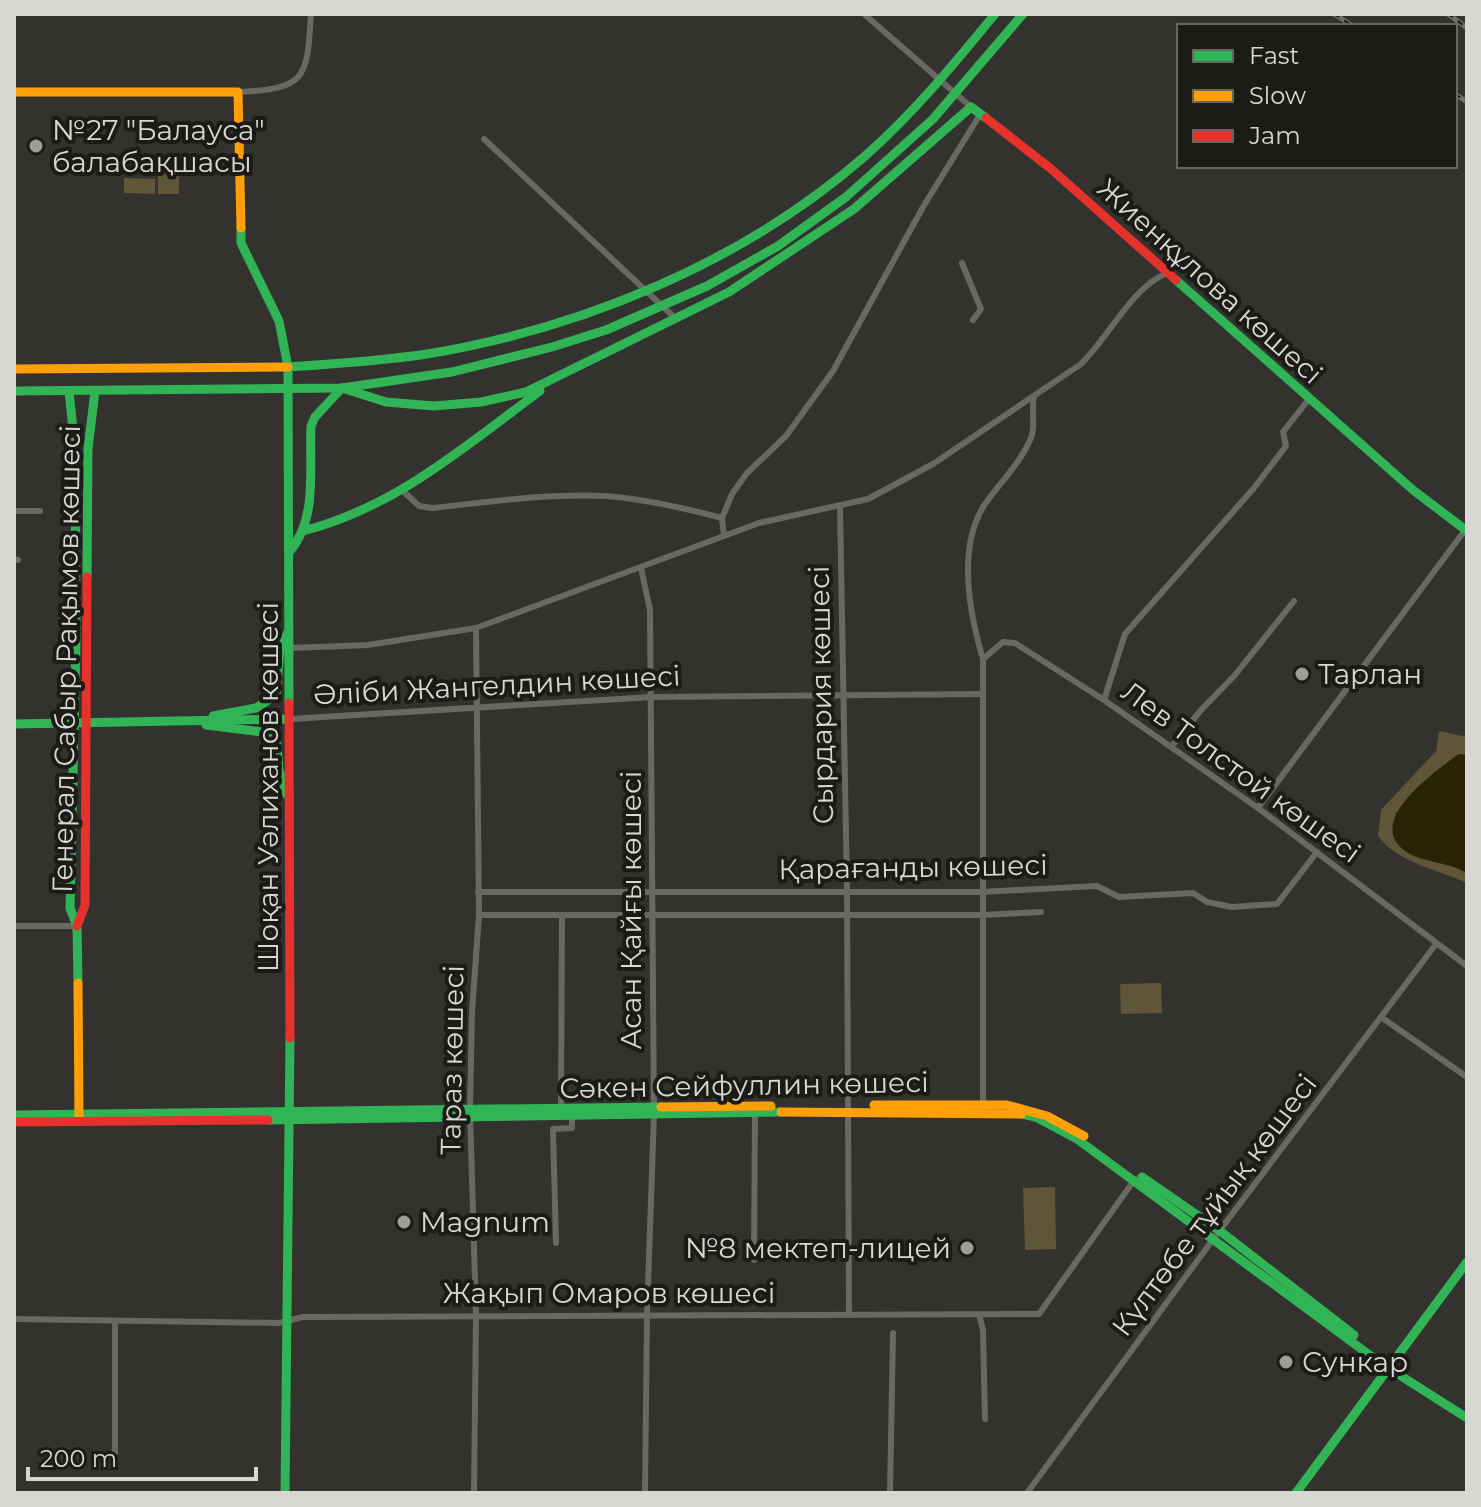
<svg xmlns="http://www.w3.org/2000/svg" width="1481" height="1507" font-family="Montserrat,sans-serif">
<rect width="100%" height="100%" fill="#33322e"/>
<g fill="#5f5538">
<rect x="158" y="166" width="21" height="28"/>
<polygon points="124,178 155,179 155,194 124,193"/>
<path d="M1439 731 1467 737V755L1459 754 1431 775 1395 814 1453 866 1467 873V883C1437 869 1398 863 1378 836L1381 810 1436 751Z"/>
<polygon points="1161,983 1162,1013 1121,1014 1120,984"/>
<polygon points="1055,1187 1056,1249 1025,1250 1023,1188"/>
</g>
<path fill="#2b2307" d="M1459 754 1467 755V873C1449 862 1425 863 1408 853 1360 823 1436 771 1459 754Z"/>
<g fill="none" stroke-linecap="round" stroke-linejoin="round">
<g stroke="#6a6862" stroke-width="6">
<polyline points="864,14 971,107"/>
<path d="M238 92C307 89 307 78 311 14"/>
<polyline points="484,139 675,318"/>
<polyline points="962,263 981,309 973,320"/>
<path d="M403 491 419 506 432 508C489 502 548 493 606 496 645 499 684 508 722 518"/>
<polyline points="840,507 847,890 849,1315"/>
<polyline points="14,511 40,511"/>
<path d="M724 536 759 523 868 499 933 464 1081 364C1110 336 1130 289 1167 273"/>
<polyline points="14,559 18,560"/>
<polyline points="641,568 650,610 654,1114 647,1315 645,1493"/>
<polyline points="290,648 368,645 476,628 724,536 722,518 732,494 747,473 786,436 833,371 923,207 981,113"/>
<polyline points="983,659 1003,642 1015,643 1104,700 1258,808 1467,966"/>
<polyline points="1104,700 1125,634 1254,488 1286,446 1283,432 1309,399"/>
<polyline points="290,719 652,697 982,694"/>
<polyline points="1171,747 1202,709 1235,675 1294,601"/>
<polyline points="1258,808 1465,530"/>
<polyline points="478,892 981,892 1097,886 1119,897 1193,893 1207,902 1232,907 1277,904 1317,852"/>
<polyline points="479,915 981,915 1041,912"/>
<polyline points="14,926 77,926"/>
<polyline points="1381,1017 1467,1077"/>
<path d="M983 1108V659C969 612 957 547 985 504 1000 483 1021 462 1031 438 1036 426 1031 410 1034 396"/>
<polyline points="561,1109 562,915"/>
<polyline points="556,1243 553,1129 572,1128 572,1116"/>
<polyline points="754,1260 755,1112"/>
<polyline points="979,1314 983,1330 985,1419"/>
<polyline points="14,1319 279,1323 303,1317 1039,1314 1135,1179"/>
<polyline points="115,1322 115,1453"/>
<polyline points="474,1493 476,1315 470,1110 472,1012 479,915 476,628"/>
<polyline points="890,1493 893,1333"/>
<polyline points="1027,1493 1214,1238 1436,944"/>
</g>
<g stroke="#30b455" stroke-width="9">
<polyline points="241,228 241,243 279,321 288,367 289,703"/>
<polyline points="1176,280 1413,490 1467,531"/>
<path d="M288 367C334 364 381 361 427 354 584 328 743 262 864 157 913 114 954 64 995 14"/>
<polyline points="342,388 386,402 434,406 481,402 526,392 729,292 854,209 971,107 986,118"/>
<polyline points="14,391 342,388 452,372 552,347 606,330 707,286 778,246 846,197 933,119 1023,14"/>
<polyline points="69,391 75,449 76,642 70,908 77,926 78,983"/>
<path d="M303 531C396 507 464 447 540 391"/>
<path d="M290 551C318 518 309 467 311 426L315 417 342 388"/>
<polyline points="87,577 88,449 95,391"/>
<polyline points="213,716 256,708 276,695 280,650 288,632"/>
<polyline points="14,724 290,719"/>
<polyline points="206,725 262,732 271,737 277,745 279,770 287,795"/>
<polyline points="1022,1114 1036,1117 1077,1139 1379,1362 1467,1418"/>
<polyline points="14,1115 661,1107"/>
<polyline points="268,1120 781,1112"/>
<polyline points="1142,1177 1220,1231 1354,1335"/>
<polyline points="285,1493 290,1038"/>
<polyline points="1296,1493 1467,1262"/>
</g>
<g stroke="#ff9f0a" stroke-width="9">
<polyline points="14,92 238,92 241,228"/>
<polyline points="14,369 288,367"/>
<polyline points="78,983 79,1118"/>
<polyline points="874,1105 1007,1105 1047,1116 1084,1136"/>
<polyline points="661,1107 771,1106"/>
<polyline points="781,1112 1022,1114"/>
</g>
<g stroke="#e5322d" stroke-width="9">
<polyline points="986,118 1050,168 1176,280"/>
<polyline points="289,703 290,1038"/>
<polyline points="77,926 85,905 87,577"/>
<polyline points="14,1122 268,1120"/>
</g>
<defs>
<g id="rail">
<polyline points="1334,14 1353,26"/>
<polyline points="1448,14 1467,28"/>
<polyline points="1455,94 1467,102"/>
</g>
</defs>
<use href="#rail" stroke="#6e6e6a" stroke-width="5"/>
<use href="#rail" stroke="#1c1b17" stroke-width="2" stroke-dasharray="6" stroke-linecap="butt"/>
</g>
<g fill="#9f9d99" stroke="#1c1b17" stroke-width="3">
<circle cx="36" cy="146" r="8"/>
<circle cx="1302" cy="674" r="8"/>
<circle cx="404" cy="1222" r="8"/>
<circle cx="967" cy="1248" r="8"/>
<circle cx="1286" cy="1362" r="8"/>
</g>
<g text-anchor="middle" stroke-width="8" stroke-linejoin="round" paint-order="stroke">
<g font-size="28" fill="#d9d7d3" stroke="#1c1b17" text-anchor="start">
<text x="52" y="140">№27 "Балауса"<tspan x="52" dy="32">балабақшасы</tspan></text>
<text x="1318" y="684">Тарлан</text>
<text x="420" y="1232">Magnum</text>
<text x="951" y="1258" text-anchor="end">№8 мектеп-лицей</text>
<text x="1302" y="1372">Сункар</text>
</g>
<g font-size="28" fill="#d9d7d3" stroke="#1c1b17">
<text transform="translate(1210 281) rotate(42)" y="10">Жиенқұлова көшесі</text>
<text transform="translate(66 659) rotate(-89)" y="10">Генерал Сабыр Рақымов көшесі</text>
<text transform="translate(497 685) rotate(-3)" y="10">Әліби Жангелдин көшесі</text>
<text transform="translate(821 695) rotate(-91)" y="10">Сырдария көшесі</text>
<text transform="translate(1241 772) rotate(36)" y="10">Лев Толстой көшесі</text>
<text transform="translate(268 787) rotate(-90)" y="10">Шоқан Уәлиханов көшесі</text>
<text transform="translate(913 867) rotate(-1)" y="10">Қарағанды көшесі</text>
<text transform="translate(631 910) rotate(-90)" y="10">Асан Қайғы көшесі</text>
<text transform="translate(452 1060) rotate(-89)" y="10">Тараз көшесі</text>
<text transform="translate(744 1085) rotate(-1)" y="10">Сәкен Сейфуллин көшесі</text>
<text transform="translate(1214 1205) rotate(-53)" y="10">Күлтөбе тұйық көшесі</text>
<text x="609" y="1303">Жақып Омаров көшесі</text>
</g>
</g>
<rect width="1481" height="1507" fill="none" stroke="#d9d7d3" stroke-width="32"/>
<rect x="1177" y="24" width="280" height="144" fill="#1c1b17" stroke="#686662" stroke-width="2"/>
<rect x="1193" y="50" width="40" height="12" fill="#30b455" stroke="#686662" stroke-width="2"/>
<text x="1249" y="64" font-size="24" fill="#d9d7d3">Fast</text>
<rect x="1193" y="90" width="40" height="12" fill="#ff9f0a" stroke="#686662" stroke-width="2"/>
<text x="1249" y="104" font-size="24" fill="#d9d7d3">Slow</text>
<rect x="1193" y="130" width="40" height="12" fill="#e5322d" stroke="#686662" stroke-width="2"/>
<text x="1249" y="144" font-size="24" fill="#d9d7d3">Jam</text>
<path d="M28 1467v12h228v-12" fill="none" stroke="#d9d7d3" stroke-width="4"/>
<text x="40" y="1467" font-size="24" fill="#d9d7d3" stroke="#1c1b17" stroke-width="6" paint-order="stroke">200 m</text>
</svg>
